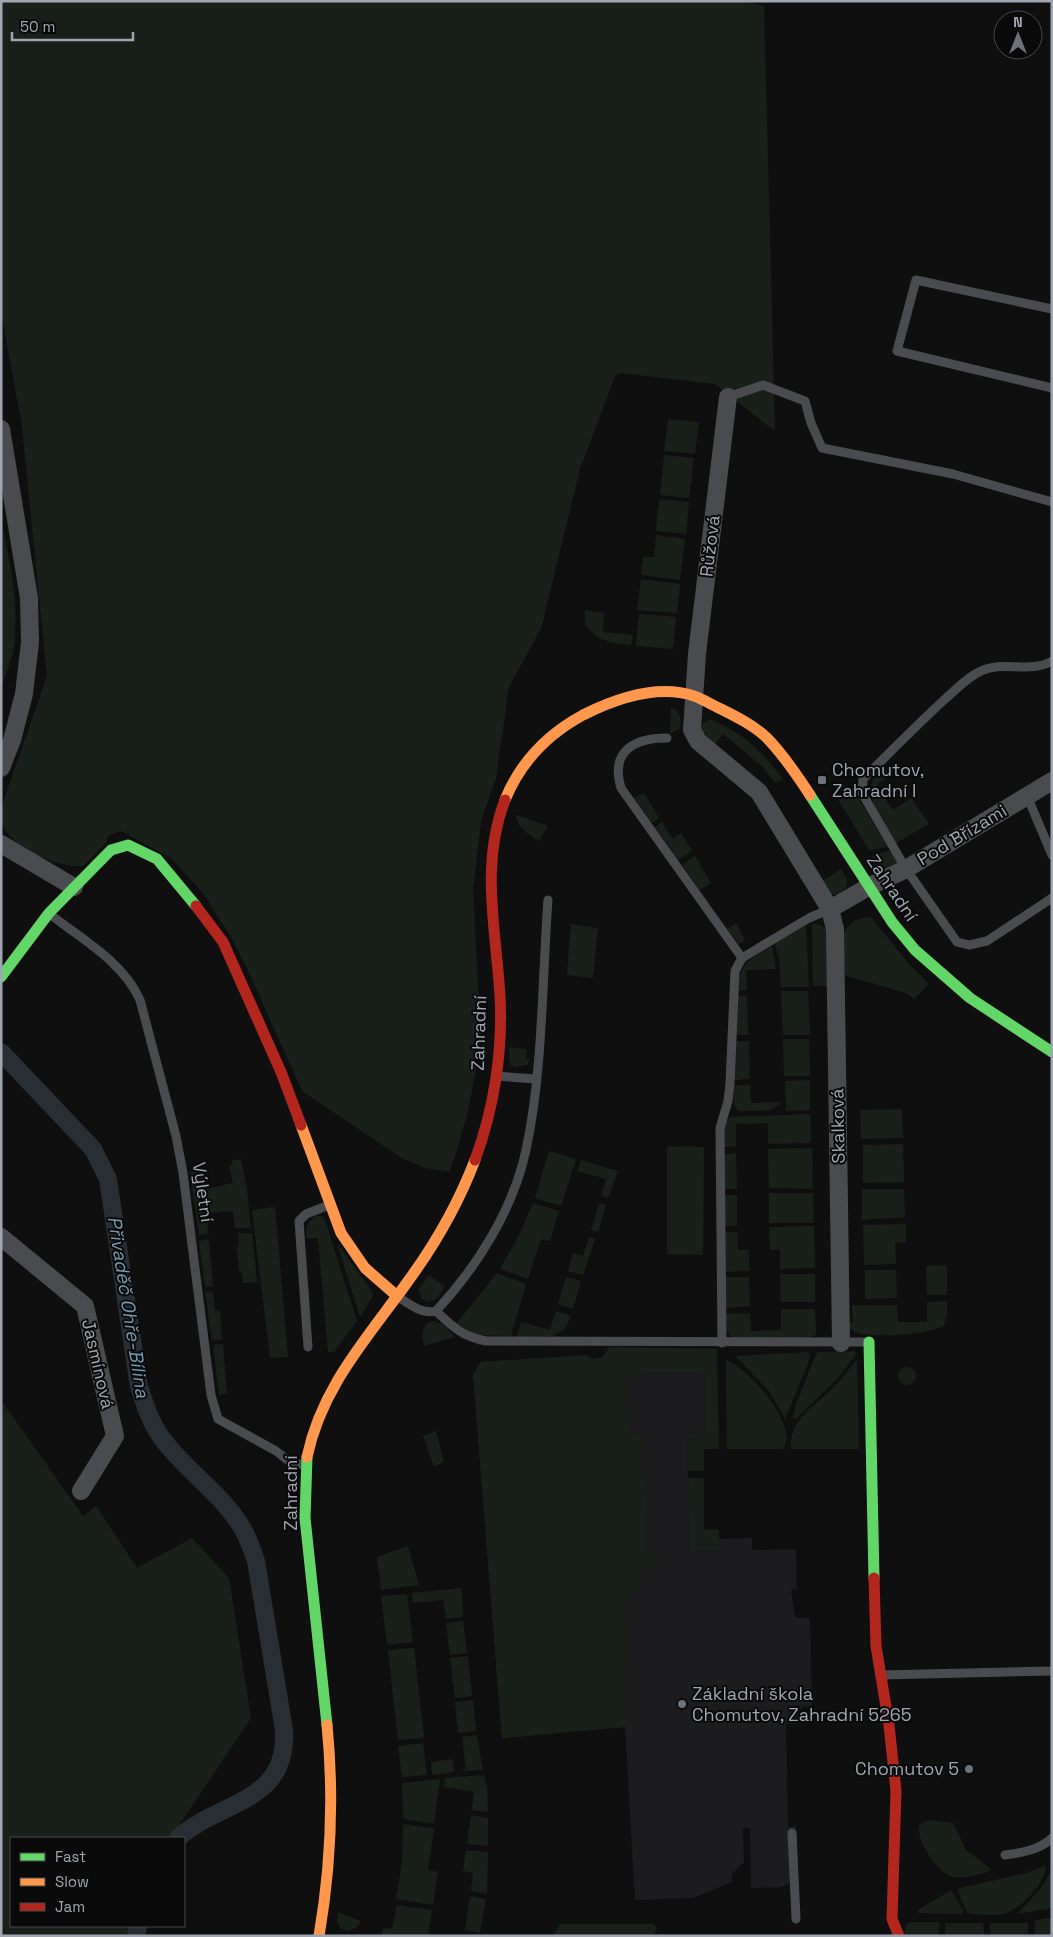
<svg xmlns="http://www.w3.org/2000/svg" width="1053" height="1937" font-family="'Space Grotesk',sans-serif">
<rect width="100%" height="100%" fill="#0f0f10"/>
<polygon fill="#1c1c1e" points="587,1355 592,1359 601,1358 627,1374 705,1373 706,1433 687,1434 690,1552 719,1551 719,1539 752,1538 752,1550 796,1549 797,1589 791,1589 795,1618 810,1618 812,1706 801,1707 801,1723 786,1724 788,1827 796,1826 798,1879 781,1887 751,1888 750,1829 743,1828 744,1862 732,1874 732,1882 693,1898 635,1900 625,1727 502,1738 473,1374 481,1362"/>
<g fill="#19201a">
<path d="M1 1H745L764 6 775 431 715 384 620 373 615 376 580 469 541 629 509 687 496 778 481 821 473 890 480 1023 476 1069 467 1116 450 1172 425 1168 400 1157 302 1091 247 968 231 937 203 893 171 858 121 831 108 836 106 843 83 866C58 868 13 849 2 824 0 819 1 813 1 808L47 676 22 426 1 312Z"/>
<polygon points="668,419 699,422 695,454 664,451"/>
<polygon points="664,455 694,458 689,498 660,495"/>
<polygon points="659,499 689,502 686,534 656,531"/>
<path d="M1 522C11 561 19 607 14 647 12 660 5 675 1 688Z"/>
<polygon points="656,535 685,539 680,580 641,575 643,557 654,557"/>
<polygon points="641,579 680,584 677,613 637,610"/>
<path d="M585 610 604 613 603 632 633 635 631 645C612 643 596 642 585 623Z"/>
<polygon points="639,614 676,617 673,649 636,646"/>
<path d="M671 707C680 712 683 719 679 729L670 734Z"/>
<path d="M710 719C743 733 762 751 783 779L775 783 763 767 723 734 715 744 700 729 703 723Z"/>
<path d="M883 765 890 775 876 786 893 810 911 798 929 824 896 843C882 819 856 790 883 765Z"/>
<polygon points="852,788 888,847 869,850 838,799"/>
<polygon points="644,793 659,818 652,823 634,798"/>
<path d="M516 815 548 826 539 841C530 835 516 827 516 815Z"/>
<polygon points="662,822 672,839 681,833 692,851 678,860 655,827"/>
<polygon points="892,850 898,865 892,868 879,868 872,856"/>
<polygon points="695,856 711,883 700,890 682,865"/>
<polygon points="841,869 847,879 846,888 839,894 830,894 821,882"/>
<path d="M871 917 909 964 929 984 914 999 906 993 847 976 842 972C843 945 836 919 871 917Z"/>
<polygon points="736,923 745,940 739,944 727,929"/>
<polygon points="812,923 821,925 828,931 827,986 813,986"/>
<polygon points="571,924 598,928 593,978 567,975"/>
<polygon points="806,925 809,987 781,987 779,959 775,944"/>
<path d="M772 946 776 969 746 970 747 990 737 991C740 962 749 960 772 946Z"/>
<polygon points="781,991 808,991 810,1035 783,1035"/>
<polygon points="737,996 747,996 748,1035 736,1035"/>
<polygon points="783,1039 809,1039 810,1076 784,1076"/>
<polygon points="736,1041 749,1041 750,1079 734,1080"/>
<polygon points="509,1047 527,1049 526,1059 530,1059 527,1065 515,1067 510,1065"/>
<polygon points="810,1080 810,1110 786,1111 785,1081"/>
<polygon points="733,1085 750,1085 751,1103 781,1102 780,1104 770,1110 739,1111 734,1104"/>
<polygon points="902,1109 903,1138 861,1139 860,1110"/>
<polygon points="810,1114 811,1143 768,1144 768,1123 736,1124 736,1146 724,1147 724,1125 730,1117"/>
<polygon points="903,1144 904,1182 863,1183 863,1145"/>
<polygon points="667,1146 704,1147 703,1255 667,1254"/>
<polygon points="812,1148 813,1189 769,1188 768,1149"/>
<polygon points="549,1151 576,1159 561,1206 535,1198"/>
<polygon points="736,1153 737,1189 725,1189 725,1154"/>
<polygon points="241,1159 247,1190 251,1228 235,1228 233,1211 207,1213 208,1234 199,1235 190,1172 202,1169 207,1189 233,1183 229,1166 232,1165 232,1161"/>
<polygon points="581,1160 618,1171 608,1198 601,1196 606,1179 577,1171"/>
<polygon points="862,1189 904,1189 905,1217 862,1220"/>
<polygon points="769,1193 813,1193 814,1223 769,1223"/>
<rect x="725" y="1195" width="12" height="31"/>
<polygon points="533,1203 559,1211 550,1241 541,1239 528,1279 500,1269 518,1237"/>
<polygon points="599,1203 606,1205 598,1232 591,1230"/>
<polygon points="275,1207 288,1357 270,1358 252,1210"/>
<polygon points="316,1215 324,1217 357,1321 334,1352 328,1352 318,1238 306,1238 307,1225"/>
<polygon points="906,1224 906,1242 895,1243 896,1264 864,1265 863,1225"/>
<polygon points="814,1226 815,1268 780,1269 780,1250 770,1250 769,1227"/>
<polygon points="725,1232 737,1232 738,1250 749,1250 749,1271 725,1272"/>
<polygon points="238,1233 252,1233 257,1282 243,1283 242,1272 239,1272 237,1247 239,1247"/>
<polygon points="589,1237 595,1239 583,1275 568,1271 573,1253 583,1256"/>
<polygon points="209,1239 213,1286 205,1287 199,1241"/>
<polygon points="337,1243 373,1293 373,1296 360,1317"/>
<polygon points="947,1265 947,1295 927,1295 926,1266"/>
<polygon points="865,1270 896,1270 897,1298 865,1299"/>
<polygon points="497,1273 526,1284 511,1336 478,1335 456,1324"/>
<polygon points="780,1274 815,1274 815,1302 781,1302"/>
<polygon points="429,1275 445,1287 436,1299 428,1302 422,1299 418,1290"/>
<polygon points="566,1277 581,1281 573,1309 558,1304"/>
<polygon points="725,1277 749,1277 750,1306 726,1308"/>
<polygon points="213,1291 215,1311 220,1310 222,1340 212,1341 205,1292"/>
<path d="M947 1301V1314L944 1325C930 1335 875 1338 858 1333 853 1332 849 1328 847 1323H853L852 1305H897L898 1322H927V1302Z"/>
<path d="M781 1309H815L816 1335 808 1338 739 1340C725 1335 726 1328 726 1314L750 1313 751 1331 781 1330Z"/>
<polygon points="556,1311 571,1316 564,1330 552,1336 517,1337 521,1322 550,1330"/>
<path d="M433 1321 444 1325 455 1337 424 1346C422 1335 421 1323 433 1321Z"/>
<polygon points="223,1344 227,1394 219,1395 213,1345"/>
<polygon points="610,1347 717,1349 719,1449 704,1449 704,1471 688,1471 687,1434 706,1433 705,1373 629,1374 630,1434 645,1434 647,1552 659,1552 659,1568 640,1568 640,1592 630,1592 625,1727 502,1738 473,1374 481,1362 587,1355 592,1359 601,1358"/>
<polygon points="855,1351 855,1356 837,1379 796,1419 793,1418 795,1407 816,1354 818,1352"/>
<polygon points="808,1352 810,1355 808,1364 785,1419 769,1391 735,1356"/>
<path d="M857 1359 859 1449H791C788 1421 814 1406 832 1389 841 1380 849 1369 857 1359Z"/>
<path d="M726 1360C748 1368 800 1425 783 1449H727Z"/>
<circle cx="907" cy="1376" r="9"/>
<polygon points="1,1400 83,1516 96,1506 137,1568 192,1538 229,1578 251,1718 171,1837 11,1838 11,1926 132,1926 130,1936 1,1936"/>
<polygon points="436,1431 444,1462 434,1467 423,1436"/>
<polygon points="688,1478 704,1478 704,1530 719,1529 719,1551 690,1552"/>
<polygon points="408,1546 419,1585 381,1590 377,1557"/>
<polygon points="462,1588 463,1617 446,1619 443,1600 413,1603 412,1593"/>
<polygon points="407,1594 413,1642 387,1645 381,1596"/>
<polygon points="463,1621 467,1653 450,1655 446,1623"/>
<polygon points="414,1648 424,1738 398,1740 388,1650"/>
<polygon points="468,1656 472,1696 455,1698 450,1658"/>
<polygon points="473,1700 476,1731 458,1733 455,1702"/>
<polygon points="477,1735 483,1770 461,1771 466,1769 462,1737"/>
<polygon points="423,1743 427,1775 402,1777 398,1746"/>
<polygon points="453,1759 454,1772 432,1775 431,1762"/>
<polygon points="484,1775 487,1787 488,1812 472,1810 474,1792 444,1787 445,1778"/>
<polygon points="440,1779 434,1824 403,1819 402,1783"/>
<polygon points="471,1815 488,1818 488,1846 467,1844"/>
<path d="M929 1820 953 1823 966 1850 992 1870C983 1874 963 1879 953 1877 939 1874 913 1838 920 1824Z"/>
<polygon points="403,1824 434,1828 428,1870 438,1872 433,1905 396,1899 402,1862"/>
<polygon points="466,1850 488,1852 487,1894 471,1891 473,1873 463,1871"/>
<path d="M1046 1865C1047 1882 1020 1910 1003 1914 994 1916 977 1915 967 1913L958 1891 959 1888 1027 1873Z"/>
<polygon points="1052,1869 1052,1908 1017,1914 1041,1888"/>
<polygon points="951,1890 963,1910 962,1914 917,1913 918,1910"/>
<polygon points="470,1896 486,1899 480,1933 465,1930"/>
<polygon points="397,1905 432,1910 428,1936 381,1936 383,1928 392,1929"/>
<path d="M338 1912 361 1921C352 1937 333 1933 338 1912Z"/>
<polygon points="1046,1918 1052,1918 1052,1935 1035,1935 1035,1921"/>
<polygon points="910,1922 939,1922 939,1935 904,1936 906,1925"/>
<polygon points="945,1923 983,1923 984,1935 945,1935"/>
<rect x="990" y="1923" width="38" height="12"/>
<polygon points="560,1924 653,1924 657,1928 653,1936 553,1936"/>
</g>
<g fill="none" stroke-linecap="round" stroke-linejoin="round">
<g stroke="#272f34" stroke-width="18">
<path d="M1 1052 93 1149 108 1179 139 1387C145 1404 150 1422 161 1437 184 1469 220 1492 241 1526 248 1537 252 1549 256 1561L284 1730C288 1804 220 1800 178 1838"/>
<polyline points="136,1936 138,1926"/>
</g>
<g stroke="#4a4b4f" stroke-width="9">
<polyline points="1052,309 916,280 897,351 1052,388"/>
<polyline points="728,397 763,385 805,401 811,423 822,448 953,474 1052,502"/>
<path d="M1052 661C1030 674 1003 660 981 671 967 677 956 690 945 699 917 725 890 752 863 779L862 793 906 869 957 942 969 945 987 941 1052 898"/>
<path d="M667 738C634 738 610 751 621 788L742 958 735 971 730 1083 728 1101 720 1128 722 1343"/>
<polyline points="1027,796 1052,855"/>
<path d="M51 915C83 940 123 962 140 1000L176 1136 183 1173 211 1395 218 1419 276 1451 290 1462 305 1465"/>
<polyline points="742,958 809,918 830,909"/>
<polyline points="496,1076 536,1079"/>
<path d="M398 1297C410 1304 422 1315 436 1311 477 1267 513 1210 526 1150 543 1071 542 981 548 900"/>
<path d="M436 1311C454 1328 462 1336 486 1341L869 1342"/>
<polyline points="308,1347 299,1221 306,1214 329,1205"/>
<polyline points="881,1675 1052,1671"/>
<polyline points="792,1833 796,1919"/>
<path d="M1005 1855C1020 1853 1040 1850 1052 1838"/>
</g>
<g stroke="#4a4b4f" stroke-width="18">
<polyline points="728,397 697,654 692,730 698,741 759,792 830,909"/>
<polyline points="1,429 29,598 30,642 24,694 12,740 1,768"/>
<polyline points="1,844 74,887"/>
<polyline points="1,1237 85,1306 115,1436 81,1491"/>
<polyline points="841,1343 835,929 830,909 870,886 906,869 1052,781"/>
</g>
<g stroke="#63d668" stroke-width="11">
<polyline points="810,795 892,922 915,950 970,998 1052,1052"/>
<polyline points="1,977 49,913 111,850 128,845 157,859 196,906"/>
<polyline points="869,1342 874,1578"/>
<polyline points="307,1457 305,1518 327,1725"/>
</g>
<g stroke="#ff974d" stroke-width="11">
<path d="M505 800C520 763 548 734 583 715 615 699 658 684 694 696 703 699 712 705 721 709 737 717 753 725 766 737 783 754 797 775 810 795"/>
<polyline points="301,1125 341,1233 365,1268 397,1296"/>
<path d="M307 1457C322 1385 370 1335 411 1277 437 1241 459 1202 475 1160"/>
<path d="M319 1936C331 1866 334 1796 327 1725"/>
</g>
<g stroke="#b3261e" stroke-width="11">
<polyline points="196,906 223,942 281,1072 301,1125"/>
<path d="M475 1160C494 1109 503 1051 500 996 496 929 480 865 505 800"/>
<polyline points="874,1578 876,1646 889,1725 896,1791 892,1919 899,1936"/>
</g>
</g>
<g fill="#6d7179" stroke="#0a0a0b" stroke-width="2">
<rect x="817" y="775" width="10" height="10" rx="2.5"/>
<circle cx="682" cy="1704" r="5"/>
<circle cx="969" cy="1769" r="5"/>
</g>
<g text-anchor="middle" stroke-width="4" stroke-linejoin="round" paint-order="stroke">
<g font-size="18" fill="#a0a6b1" stroke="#0a0a0b">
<text transform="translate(710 546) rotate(-83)" y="6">Růžová</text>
<text transform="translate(962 835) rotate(-31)" y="6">Pod Břízami</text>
<text transform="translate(892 888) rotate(56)" y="6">Zahradní</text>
<text transform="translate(479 1033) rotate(-88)" y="6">Zahradní</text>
<text transform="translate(838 1126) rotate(-91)" y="6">Skalková</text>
<text transform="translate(203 1192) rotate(82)" y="6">Výletní</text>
<text transform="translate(98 1364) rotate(77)" y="6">Jasmínová</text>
<text transform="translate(291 1493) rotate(-90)" y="6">Zahradní</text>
</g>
<g font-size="18" fill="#a0a6b1" stroke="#0a0a0b" text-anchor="start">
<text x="832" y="776">Chomutov,<tspan x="832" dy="21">Zahradní I</tspan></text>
<text x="692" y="1700">Základní škola<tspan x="692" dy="21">Chomutov, Zahradní 5265</tspan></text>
<text x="959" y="1775" text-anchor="end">Chomutov 5</text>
</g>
<g font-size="19" font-style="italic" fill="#7598ae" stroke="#0a0a0b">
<text transform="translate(129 1307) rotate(81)" y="7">Přivaděč Ohře-Bílina</text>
</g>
</g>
<rect width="1053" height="1937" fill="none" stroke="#a0a6b1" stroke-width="5"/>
<rect x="10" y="1837" width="175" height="90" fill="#0a0a0b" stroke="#46484d"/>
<rect x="20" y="1853" width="25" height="8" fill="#63d668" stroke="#46484d"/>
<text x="55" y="1862" font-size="15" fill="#a0a6b1">Fast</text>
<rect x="20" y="1878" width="25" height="8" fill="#ff974d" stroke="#46484d"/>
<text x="55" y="1887" font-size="15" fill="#a0a6b1">Slow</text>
<rect x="20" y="1903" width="25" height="8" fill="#b3261e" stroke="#46484d"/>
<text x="55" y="1912" font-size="15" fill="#a0a6b1">Jam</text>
<g transform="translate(1018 35)"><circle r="24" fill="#0a0a0b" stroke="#46484d"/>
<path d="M0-4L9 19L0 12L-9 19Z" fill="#6d7179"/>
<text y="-8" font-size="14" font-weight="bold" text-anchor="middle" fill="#a0a6b1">N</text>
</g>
<path d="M12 32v8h121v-8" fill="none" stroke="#a0a6b1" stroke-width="2.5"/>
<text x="20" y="32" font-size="15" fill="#a0a6b1" stroke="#0a0a0b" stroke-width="4" paint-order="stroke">50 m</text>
</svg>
